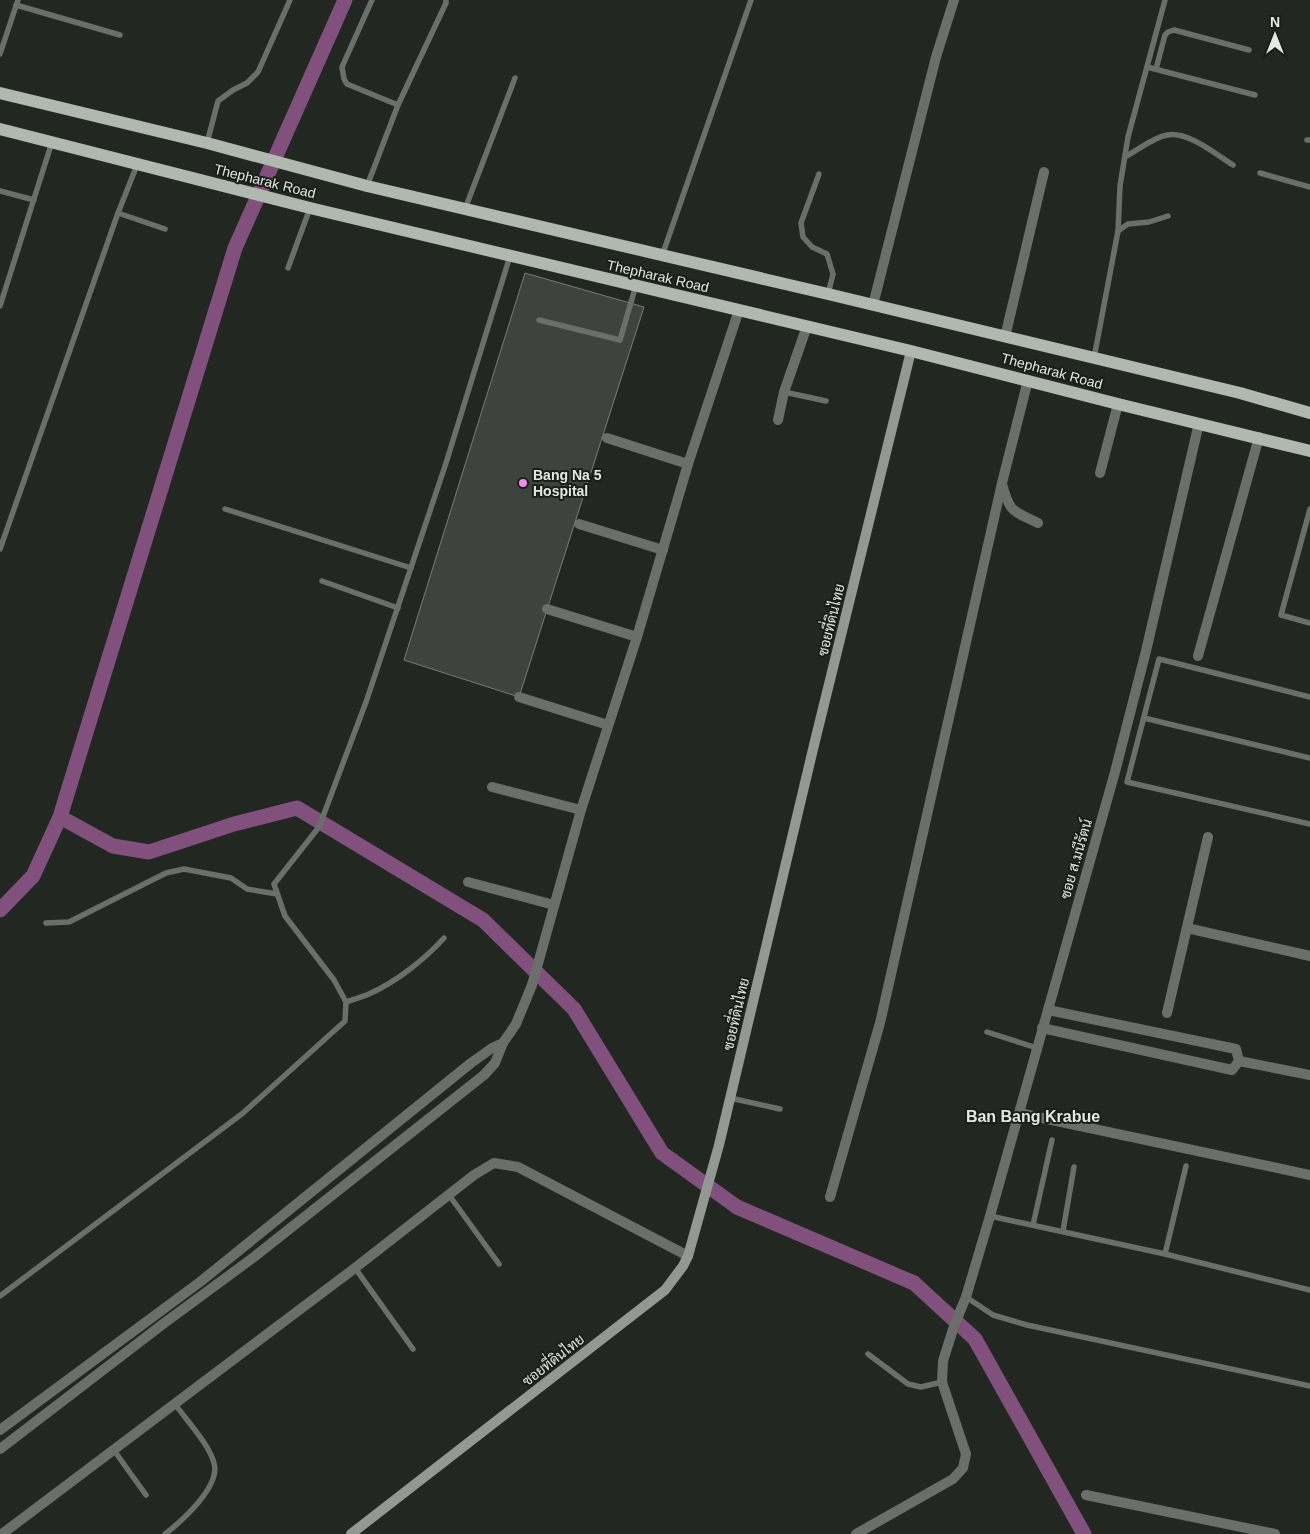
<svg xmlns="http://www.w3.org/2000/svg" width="1310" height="1534" font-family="Arial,Sarabun,sans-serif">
<rect width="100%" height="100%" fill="#222821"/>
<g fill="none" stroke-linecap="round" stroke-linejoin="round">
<g stroke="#81507d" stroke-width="15">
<polyline points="60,817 113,846 149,852 234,824 297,808 483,920 574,1009 662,1153 737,1207 914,1283 975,1339 1084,1534"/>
<polyline points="0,910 33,876 60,817 235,248 345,0"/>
</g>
</g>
<polygon fill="#3e443d" stroke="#777e76" points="525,273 644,307 519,697 404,660"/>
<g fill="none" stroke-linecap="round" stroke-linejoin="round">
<g stroke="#6b6f6b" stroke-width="5.5">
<polyline points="372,0 342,67 344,79 347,84 398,105"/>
<polyline points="16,5 120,35"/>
<polyline points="0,54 18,0"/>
<polyline points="1147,67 1255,95"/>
<polyline points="1156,69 1165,35 1168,32 1174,30 1249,50"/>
<polyline points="1307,140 1310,140"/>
<polyline points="207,143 218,101 233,90 247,83 258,72 290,0"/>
<path d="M1125 157C1138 150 1152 138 1167 135 1188 131 1215 154 1233 165"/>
<polyline points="1260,173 1310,187"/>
<polyline points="819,174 801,223 803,237 812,247 827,254 833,274 828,294"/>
<polyline points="367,186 398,105 446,3 446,0"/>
<polyline points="0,191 34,200"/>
<polyline points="465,209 515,78"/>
<polyline points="118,213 165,229"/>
<polyline points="1118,231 1128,224 1149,222 1168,216"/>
<polyline points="662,256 751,0"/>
<polyline points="288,268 310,208"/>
<polyline points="0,306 52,142"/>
<polyline points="539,320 620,340 636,285"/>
<polyline points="1094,358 1118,231 1120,186 1128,137 1165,0"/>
<polyline points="784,392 826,401"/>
<polyline points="225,509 411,568"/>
<polyline points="1310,509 1281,615 1310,623"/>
<polyline points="0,549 118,213 137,165"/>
<polyline points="322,581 398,608"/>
<polyline points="1310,697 1159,659 1127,782 1310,824"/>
<polyline points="1144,718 1310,758"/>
<polyline points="46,923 69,922 166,873 184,869 231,878 247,889 277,894"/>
<path d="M346 1002C354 999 362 997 369 994 396 982 424 960 444 938"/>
<polyline points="987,1032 1037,1048"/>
<polyline points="730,1098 780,1109"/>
<polyline points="449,1195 499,1264"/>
<polyline points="990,1216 1165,1254 1186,1166"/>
<polyline points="1033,1225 1052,1140"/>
<polyline points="1063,1231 1074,1167"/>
<polyline points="1165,1254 1310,1290"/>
<polyline points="355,1268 413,1349"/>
<polyline points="0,1296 243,1113 345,1021 346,1002 334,980 285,916 274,884 319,827 366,702 446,463 510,256"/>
<polyline points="966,1297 993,1315 1027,1325 1310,1386"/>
<polyline points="868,1354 908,1384 921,1387 942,1382"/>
<polyline points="113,1449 146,1495"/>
<path d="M165 1534C182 1521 221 1486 214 1463 209 1444 187 1421 175 1404"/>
</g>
<g stroke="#6b6f6b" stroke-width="10">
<polyline points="873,305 936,57 954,0"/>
<polyline points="1005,337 1044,172"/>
<polyline points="778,420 784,392 807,326"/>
<polyline points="607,438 688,464"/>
<polyline points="1100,473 1118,404"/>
<path d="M1002 484C1010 513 1012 510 1038 523"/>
<polyline points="579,524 663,550"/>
<polyline points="547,609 637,637"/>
<polyline points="1198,656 1259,437"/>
<polyline points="519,697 608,725"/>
<polyline points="492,787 581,810"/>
<polyline points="468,882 554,905"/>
<polyline points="1187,928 1310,956"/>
<polyline points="1167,1013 1208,837"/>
<polyline points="1042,1028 1232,1070 1239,1061 1236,1049 1048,1010"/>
<polyline points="1239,1061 1310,1075"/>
<polyline points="1019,1113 1310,1175"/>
<polyline points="830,1197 880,1023 1002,483 1028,380"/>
<polyline points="0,1430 200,1282 471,1063 492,1048 503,1043"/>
<polyline points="0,1449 163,1324 254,1257 484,1075 495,1063 503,1043 516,1024 532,985 581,810 637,637 688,464 739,310"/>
<polyline points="1086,1495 1275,1534"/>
<polyline points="2,1534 355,1268 474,1175 494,1163 518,1167 688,1256"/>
<polyline points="856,1534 953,1479 963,1468 966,1454 942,1382 943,1361 954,1326 966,1297 990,1216 1115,772 1146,651 1199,423"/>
</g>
<polyline stroke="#939892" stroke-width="10" points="351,1534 665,1290 683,1266 688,1256 719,1145 814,745 911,351"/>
<g stroke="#b1b8b0" stroke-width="12">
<polyline points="0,93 207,143 367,186 828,294 1240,393 1310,413"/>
<polyline points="0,129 310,208 911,351 1118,404 1310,451"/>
</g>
</g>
<circle fill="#f689ee" stroke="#191e18" stroke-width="2" cx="523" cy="483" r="5"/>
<g text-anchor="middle" stroke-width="4" stroke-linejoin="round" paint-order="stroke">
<g font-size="14" fill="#e4e8e3" stroke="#191e18">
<text transform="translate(265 181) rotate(14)" y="5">Thepharak Road</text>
<text transform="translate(658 276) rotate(13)" y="5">Thepharak Road</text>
<text transform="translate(1052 371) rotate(15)" y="5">Thepharak Road</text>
<text transform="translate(831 620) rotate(-76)" y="5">ซอยที่ดินไทย</text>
<text transform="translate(1076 859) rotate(-74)" y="5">ซอย ส.มนีรัตน์</text>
<text transform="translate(736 1014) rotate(-77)" y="5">ซอยที่ดินไทย</text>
<text transform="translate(553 1360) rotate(-38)" y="5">ซอยที่ดินไทย</text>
</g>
<g font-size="14" font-weight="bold" fill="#e4e8e3" stroke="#191e18" text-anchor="start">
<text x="533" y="480">Bang Na 5<tspan x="533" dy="16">Hospital</tspan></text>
</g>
<g font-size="16" font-weight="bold" fill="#e4e8e3" stroke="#191e18">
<text x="1033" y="1122">Ban Bang Krabue</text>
</g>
</g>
<g transform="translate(1275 35)" stroke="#191e18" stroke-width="4" paint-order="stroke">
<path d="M0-4L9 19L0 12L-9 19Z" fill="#e4e8e3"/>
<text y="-8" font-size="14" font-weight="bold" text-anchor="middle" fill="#e4e8e3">N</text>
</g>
</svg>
